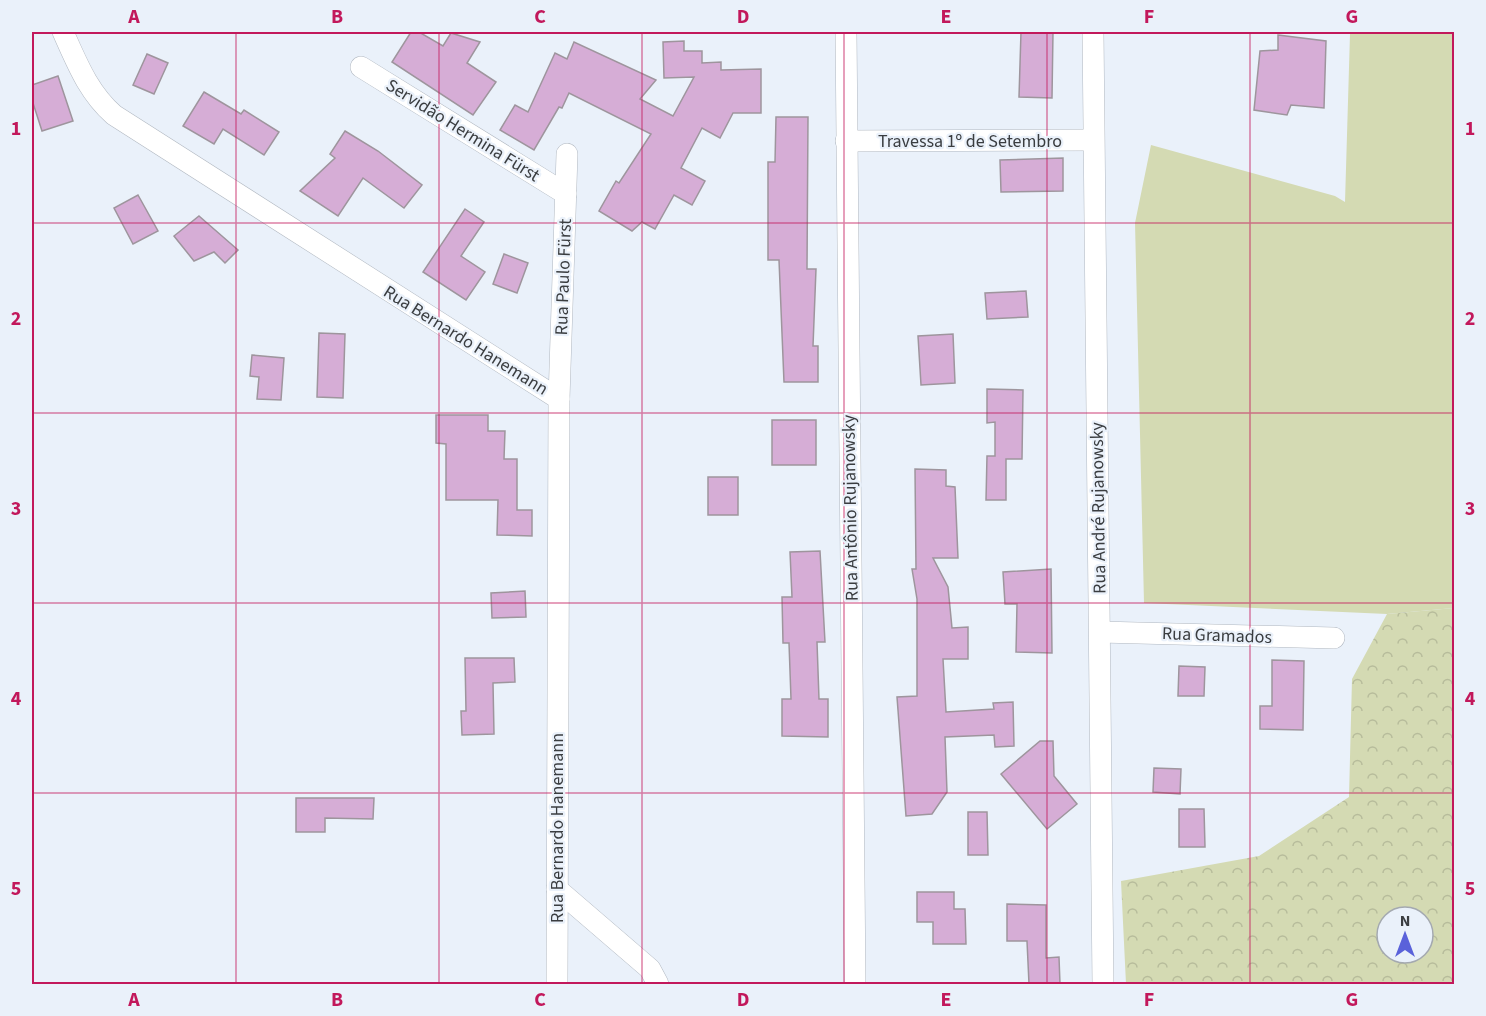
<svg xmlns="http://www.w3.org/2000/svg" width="1486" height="1016" font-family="'Source Sans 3',sans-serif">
<defs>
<pattern id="forest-crowns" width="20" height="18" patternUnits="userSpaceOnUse" patternTransform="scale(1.5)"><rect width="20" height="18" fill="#d4dab3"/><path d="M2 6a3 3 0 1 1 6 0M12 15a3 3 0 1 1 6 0" fill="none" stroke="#b7bc9b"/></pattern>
</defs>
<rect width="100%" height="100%" fill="#eaf1fa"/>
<polygon fill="#d4dab3" points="1339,32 1454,32 1454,608 1387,614 1144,603 1135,223 1151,145 1335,196 1345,202 1350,34"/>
<path fill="url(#forest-crowns)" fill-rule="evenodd" d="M1454 608V984H1126L1121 881 1259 856 1349 797 1352 679 1387 614ZM1387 917H1423V953H1387Z"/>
<g fill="#d6add6" stroke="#9e959d" stroke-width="1.5">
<polygon points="411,32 419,32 443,46 451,33 480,42 467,63 496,82 473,115 392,62"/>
<polygon points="1021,32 1053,32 1052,98 1019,97"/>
<polygon points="1278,35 1326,41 1324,108 1291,105 1287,115 1254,110 1260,51 1278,50"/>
<polygon points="684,41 684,51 702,51 702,63 721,62 721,70 761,69 761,113 733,113 720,138 702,128 681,168 705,181 692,205 674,195 655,229 642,222 632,231 599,211 616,181 619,183 651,134 569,93 562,108 559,107 534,150 500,130 515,105 528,112 555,53 567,59 574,42 656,80 640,99 673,116 694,77 664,78 663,42"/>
<polygon points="147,54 168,63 154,94 133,85"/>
<polygon points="58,76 73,121 42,131 32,100 32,85"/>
<polygon points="204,92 241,114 244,110 279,132 264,155 223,129 214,144 183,126"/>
<polygon points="776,117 808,117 807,269 816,269 813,346 818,346 818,382 784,382 779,260 768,260 768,162 775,162"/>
<polygon points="345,131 378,151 422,185 404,208 363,178 338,216 300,191 335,158 330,154"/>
<polygon points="1063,158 1063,191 1001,192 1000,160"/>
<polygon points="138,195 158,231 133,244 114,208"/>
<polygon points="465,209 484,222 461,256 485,272 466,300 423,272"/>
<polygon points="199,216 238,250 225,263 214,252 194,261 174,236"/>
<polygon points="504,254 528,263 517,293 493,284"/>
<polygon points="1026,291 1028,317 987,319 985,293"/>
<polygon points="319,333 345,334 343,398 317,397"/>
<polygon points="953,334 955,383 921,385 918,336"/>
<polygon points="252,355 284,358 281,400 257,399 259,377 250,376"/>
<polygon points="987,389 1023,390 1022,459 1006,459 1006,500 986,500 987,456 995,456 995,422 987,423"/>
<polygon points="436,415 488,415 488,431 505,431 504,459 517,459 517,510 532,510 532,536 497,535 498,500 446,500 446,444 436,443"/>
<rect x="772" y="420" width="44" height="45"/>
<polygon points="915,469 946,470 946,486 955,487 958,558 933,558 948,587 952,628 968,627 968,659 943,659 946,712 994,709 993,703 1013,702 1014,746 995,747 994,735 945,737 947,792 932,814 906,816 897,697 917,696 917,599 912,569 916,569"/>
<rect x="708" y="477" width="30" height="38"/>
<polygon points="820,551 825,642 817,642 819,699 828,699 828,737 782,736 782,699 791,699 789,643 783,643 782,597 792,597 790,552"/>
<polygon points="1051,569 1052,653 1016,652 1017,604 1005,604 1003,572"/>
<polygon points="525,591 526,617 492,618 491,593"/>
<polygon points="465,658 514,658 515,682 493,683 494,734 462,735 461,711 466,711"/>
<polygon points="1272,660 1304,661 1303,730 1260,729 1260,706 1272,706"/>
<polygon points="1179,666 1205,667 1204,696 1178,696"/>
<polygon points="1040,741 1053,741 1054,776 1077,804 1047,829 1001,774"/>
<polygon points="1154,768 1181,769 1180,794 1153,792"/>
<polygon points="296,798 374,798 373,819 325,818 325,832 296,832"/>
<polygon points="1179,809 1204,809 1205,847 1179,847"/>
<polygon points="968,812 987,812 988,855 968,855"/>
<polygon points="917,892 954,892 954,909 965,909 966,944 933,944 933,922 917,922"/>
<polygon points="1007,904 1046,905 1046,958 1059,957 1060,984 1029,984 1027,941 1007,941"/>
</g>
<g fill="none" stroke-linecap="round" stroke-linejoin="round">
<defs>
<g id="minor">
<path d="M63 32C77 63 88 92 114 115L559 399 557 984"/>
<polyline points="846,32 855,984"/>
<polyline points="1093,32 1103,984"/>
<polyline points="361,67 566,194"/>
<polyline points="846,141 1093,140"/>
<polyline points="559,399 567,154"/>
<polyline points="1100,632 1334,638"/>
<polyline points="557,889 650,969 658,984"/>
</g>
</defs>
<use href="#minor" stroke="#b1b8c1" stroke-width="22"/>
<use href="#minor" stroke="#fff" stroke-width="21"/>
</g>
<path fill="none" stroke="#c2185b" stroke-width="1.5" stroke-opacity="0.55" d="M236 32V984M439 32V984M642 32V984M844 32V984M1047 32V984M1250 32V984M32 223H1454M32 413H1454M32 603H1454M32 793H1454"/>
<g text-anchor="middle" stroke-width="4.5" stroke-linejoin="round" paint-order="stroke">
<g font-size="18" fill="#3a3d40" stroke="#eaf1fa">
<text transform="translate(463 130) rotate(32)" y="6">Servidão Hermina Fürst</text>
<text x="970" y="147">Travessa 1º de Setembro</text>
<text transform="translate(563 277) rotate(-88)" y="6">Rua Paulo Fürst</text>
<text transform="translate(466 340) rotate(32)" y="6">Rua Bernardo Hanemann</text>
<text transform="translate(850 508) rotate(-91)" y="6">Rua Antônio Rujanowsky</text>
<text transform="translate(1098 508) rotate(-91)" y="6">Rua André Rujanowsky</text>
<text transform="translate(1217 635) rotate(2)" y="6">Rua Gramados</text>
<text transform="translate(557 828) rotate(-90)" y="6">Rua Bernardo Hanemann</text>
</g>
</g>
<rect width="1486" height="1016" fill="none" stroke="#eaf1fa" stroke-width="66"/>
<g transform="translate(1405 935)"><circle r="28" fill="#eaf1fa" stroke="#a4a9b0" stroke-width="1.5"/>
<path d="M0-4.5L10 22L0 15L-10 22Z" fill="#5a62da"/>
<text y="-9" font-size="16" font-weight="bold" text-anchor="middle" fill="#3a3d40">N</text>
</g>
<rect x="33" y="33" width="1420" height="950" fill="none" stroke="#c2185b" stroke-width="2"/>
<g font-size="20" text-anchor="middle" font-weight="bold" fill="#c2185b">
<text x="134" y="23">A</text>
<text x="337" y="23">B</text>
<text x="540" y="23">C</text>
<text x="743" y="23">D</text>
<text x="946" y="23">E</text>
<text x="1149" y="23">F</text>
<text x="1352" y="23">G</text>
<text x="16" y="135">1</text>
<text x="1470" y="135">1</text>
<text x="16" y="325">2</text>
<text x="1470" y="325">2</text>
<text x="16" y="515">3</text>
<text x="1470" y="515">3</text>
<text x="16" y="705">4</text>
<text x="1470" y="705">4</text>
<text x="16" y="895">5</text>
<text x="1470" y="895">5</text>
<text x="134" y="1006">A</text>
<text x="337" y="1006">B</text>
<text x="540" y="1006">C</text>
<text x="743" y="1006">D</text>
<text x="946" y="1006">E</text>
<text x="1149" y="1006">F</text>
<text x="1352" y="1006">G</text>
</g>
</svg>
